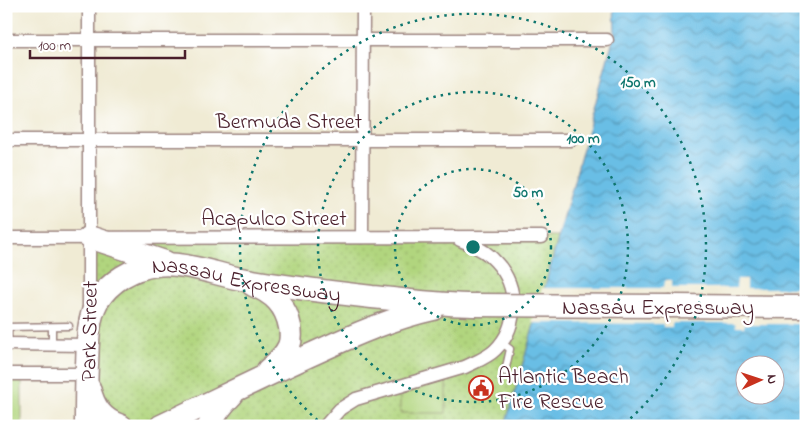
<svg xmlns="http://www.w3.org/2000/svg" width="812" height="432" font-family="'Indie Flower',sans-serif">
<defs>
<pattern id="grass-dots" width="8" height="8" patternUnits="userSpaceOnUse" patternTransform="scale(1.25)"><rect width="8" height="8" fill="#b1d57e"/><path d="M2 2h.1M6 6h.1" fill="none" stroke="#9ab66d" stroke-width="1.8" stroke-linecap="round"/></pattern>
<pattern id="water-waves" width="16" height="10" patternUnits="userSpaceOnUse" patternTransform="scale(1.25)"><rect width="16" height="10" fill="#69bee5"/><path d="M0 5q4-4 8 0t8 0" fill="none" stroke="#589aba"/></pattern>
</defs>
<rect width="100%" height="100%" fill="#fff"/>
<filter id="ink" filterUnits="userSpaceOnUse"><feTurbulence type="fractalNoise" baseFrequency=".02" numOctaves="2"/><feDisplacementMap in="SourceGraphic" scale="10" xChannelSelector="R" yChannelSelector="G"/><feConvolveMatrix kernelMatrix="1 2 1 2 8 2 1 2 1" color-interpolation-filters="sRGB"/></filter>
<filter id="wash" filterUnits="userSpaceOnUse"><feTurbulence type="fractalNoise" baseFrequency=".0096" numOctaves="4" result="noise"/><feDisplacementMap in="SourceGraphic" scale="20" xChannelSelector="R" yChannelSelector="G"/><feGaussianBlur stdDeviation="1.12" result="paint"/><feColorMatrix in="noise" values="0 0 0 0 0 0 0 0 0 0 0 0 0 0 0 0 0 1.4 0 .05"/><feComposite in="paint" operator="in"/></filter>
<g filter="url(#wash)">
<rect width="100%" height="100%" fill="#f0ebd4"/>
<polygon fill="url(#grass-dots)" stroke="#7e7a54" points="89,237 558,237 547,279 505,426 87,426"/>
<g fill="#b1d57e" stroke="#7e7a54">
<rect x="6" y="378" width="16" height="48"/>
<polygon points="446,380 446,413 400,413 400,395"/>
</g>
<path fill="url(#water-waves)" stroke="#5a6e88" fill-rule="evenodd" d="M614 6H806V426H505L547 279 615 32ZM744 364H774V394H744Z"/>
<polygon fill="#f0ebd4" points="737,279 746,279 746,288 806,288 806,324 745,324 744,327 736,327 735,323 672,323 672,327 663,327 663,324 532,323 542,288 663,288 664,281 672,281 672,288 736,288"/>
</g>
<g filter="url(#ink)">
<g fill="none" stroke-linecap="round" stroke-linejoin="round">
<defs>
<g id="lane">
<polyline points="6,327 69,326"/>
<polyline points="8,327 8,344"/>
<polyline points="52,327 52,345"/>
<polyline points="502,343 510,349 505,372"/>
</g>
<g id="street">
<polyline points="6,40 607,40"/>
<polyline points="6,140 571,140"/>
<polyline points="362,237 363,6"/>
<polyline points="6,238 542,237"/>
<polyline points="89,311 89,6"/>
<polyline points="6,344 88,345"/>
<polyline points="6,374 87,374"/>
<path d="M325 426 340 409 356 399 465 367C475 362 487 358 495 350 519 327 519 286 496 262 487 251 473 245 460 240"/>
</g>
<g id="highway">
<polyline points="89,237 165,262"/>
<path d="M253 285C273 293 286 305 290 327 291 333 291 341 289 346 285 356 276 363 268 370"/>
<polyline points="670,306 806,307"/>
<path d="M89 388C94 407 101 419 121 426"/>
<path id="s1" d="M86 426C86 406 86 385 87 365 88 345 87 321 97 302 110 281 132 268 156 265 182 261 215 274 241 279 284 287 328 292 372 297 406 300 439 305 474 305"/>
<path d="M161 426C214 401 266 375 319 351 356 334 393 318 433 309"/>
<path d="M209 426C215 414 223 404 232 395"/>
</g>
</defs>
<use href="#lane" stroke="#9d8580" stroke-width="9"/>
<use href="#street" stroke="#9d8580" stroke-width="15"/>
<use href="#highway" stroke="#9d8580" stroke-width="25"/>
<use href="#lane" stroke="#fff" stroke-width="6"/>
<use href="#street" stroke="#fff" stroke-width="12"/>
<use href="#highway" stroke="#fff" stroke-width="22"/>
<defs>
<polyline id="highway-bridge" points="474,305 670,306"/>
</defs>
<use href="#highway-bridge" stroke="#9d8580" stroke-width="25" stroke-linecap="butt"/>
<use href="#highway-bridge" stroke="#fff" stroke-width="22"/>
</g>
</g>
<g fill="none" stroke="#0f766e" stroke-width="2.5" stroke-dasharray="2.5 5">
<circle cx="473" cy="247" r="78"/>
<circle cx="473" cy="247" r="155"/>
<path d="M323 425A233 233 0 1 1 623 425"/>
</g>
<defs>
<symbol id="civic-ring" viewBox="-11 -11 22 22"><circle r="9.5" fill="#fff" stroke="#c8321e" stroke-width="1.5"/><path d="M-.6-6.5H3V-4.5H.6V-3L4-1V1h2V6H-6V1h2V-1L-.6-3ZM-1.2 2.5V6h2.4V2.5Z" fill="#c8321e"/></symbol>
</defs>
<g fill-rule="evenodd">
<use href="#civic-ring" x="467" y="374" width="28" height="28"/>
</g>
<g text-anchor="middle" stroke-width="4.5" stroke-linejoin="round" paint-order="stroke">
<g font-size="22" fill="#4a1f2b" stroke="#fff">
<text x="289" y="128">Bermuda Street</text>
<text x="274" y="225">Acapulco Street</text>
<text dy="8" stroke="none"><textPath href="#s1" startOffset="289">Nassau Expressway</textPath></text>
<text x="658" y="314">Nassau Expressway</text>
<text transform="translate(88 331) rotate(-89)" y="8">Park Street</text>
</g>
<g font-size="22" fill="#4a1f2b" stroke="#fff" text-anchor="start">
<text x="498" y="383">Atlantic Beach<tspan x="498" dy="25">Fire Rescue</tspan></text>
</g>
</g>
<circle cx="473" cy="247" r="8" fill="#0f766e" stroke="#fff" stroke-width="2.5"/>
<g font-size="15" text-anchor="middle" font-weight="bold" fill="#0f766e" stroke="#fff" stroke-width="4.5" stroke-linejoin="round" paint-order="stroke">
<text x="638" y="87">150 m</text>
<text x="583" y="143">100 m</text>
<text x="528" y="197">50 m</text>
</g>
<rect width="812" height="432" fill="none" stroke="#fff" stroke-width="25"/>
<g transform="translate(760 380) rotate(87)"><circle r="24" fill="#ffffff" stroke="#b7a5aa"/>
<path d="M0-4L9 19L0 12L-9 19Z" fill="#c8321e"/>
<text y="-8" font-size="14" font-weight="bold" text-anchor="middle" fill="#4a1f2b">N</text>
</g>
<path d="M30 50v8h155v-8" fill="none" stroke="#4a1f2b" stroke-width="2.5"/>
<text x="38" y="50" font-size="15" fill="#4a1f2b" stroke="#ffffff" stroke-width="4" paint-order="stroke">100 m</text>
</svg>
